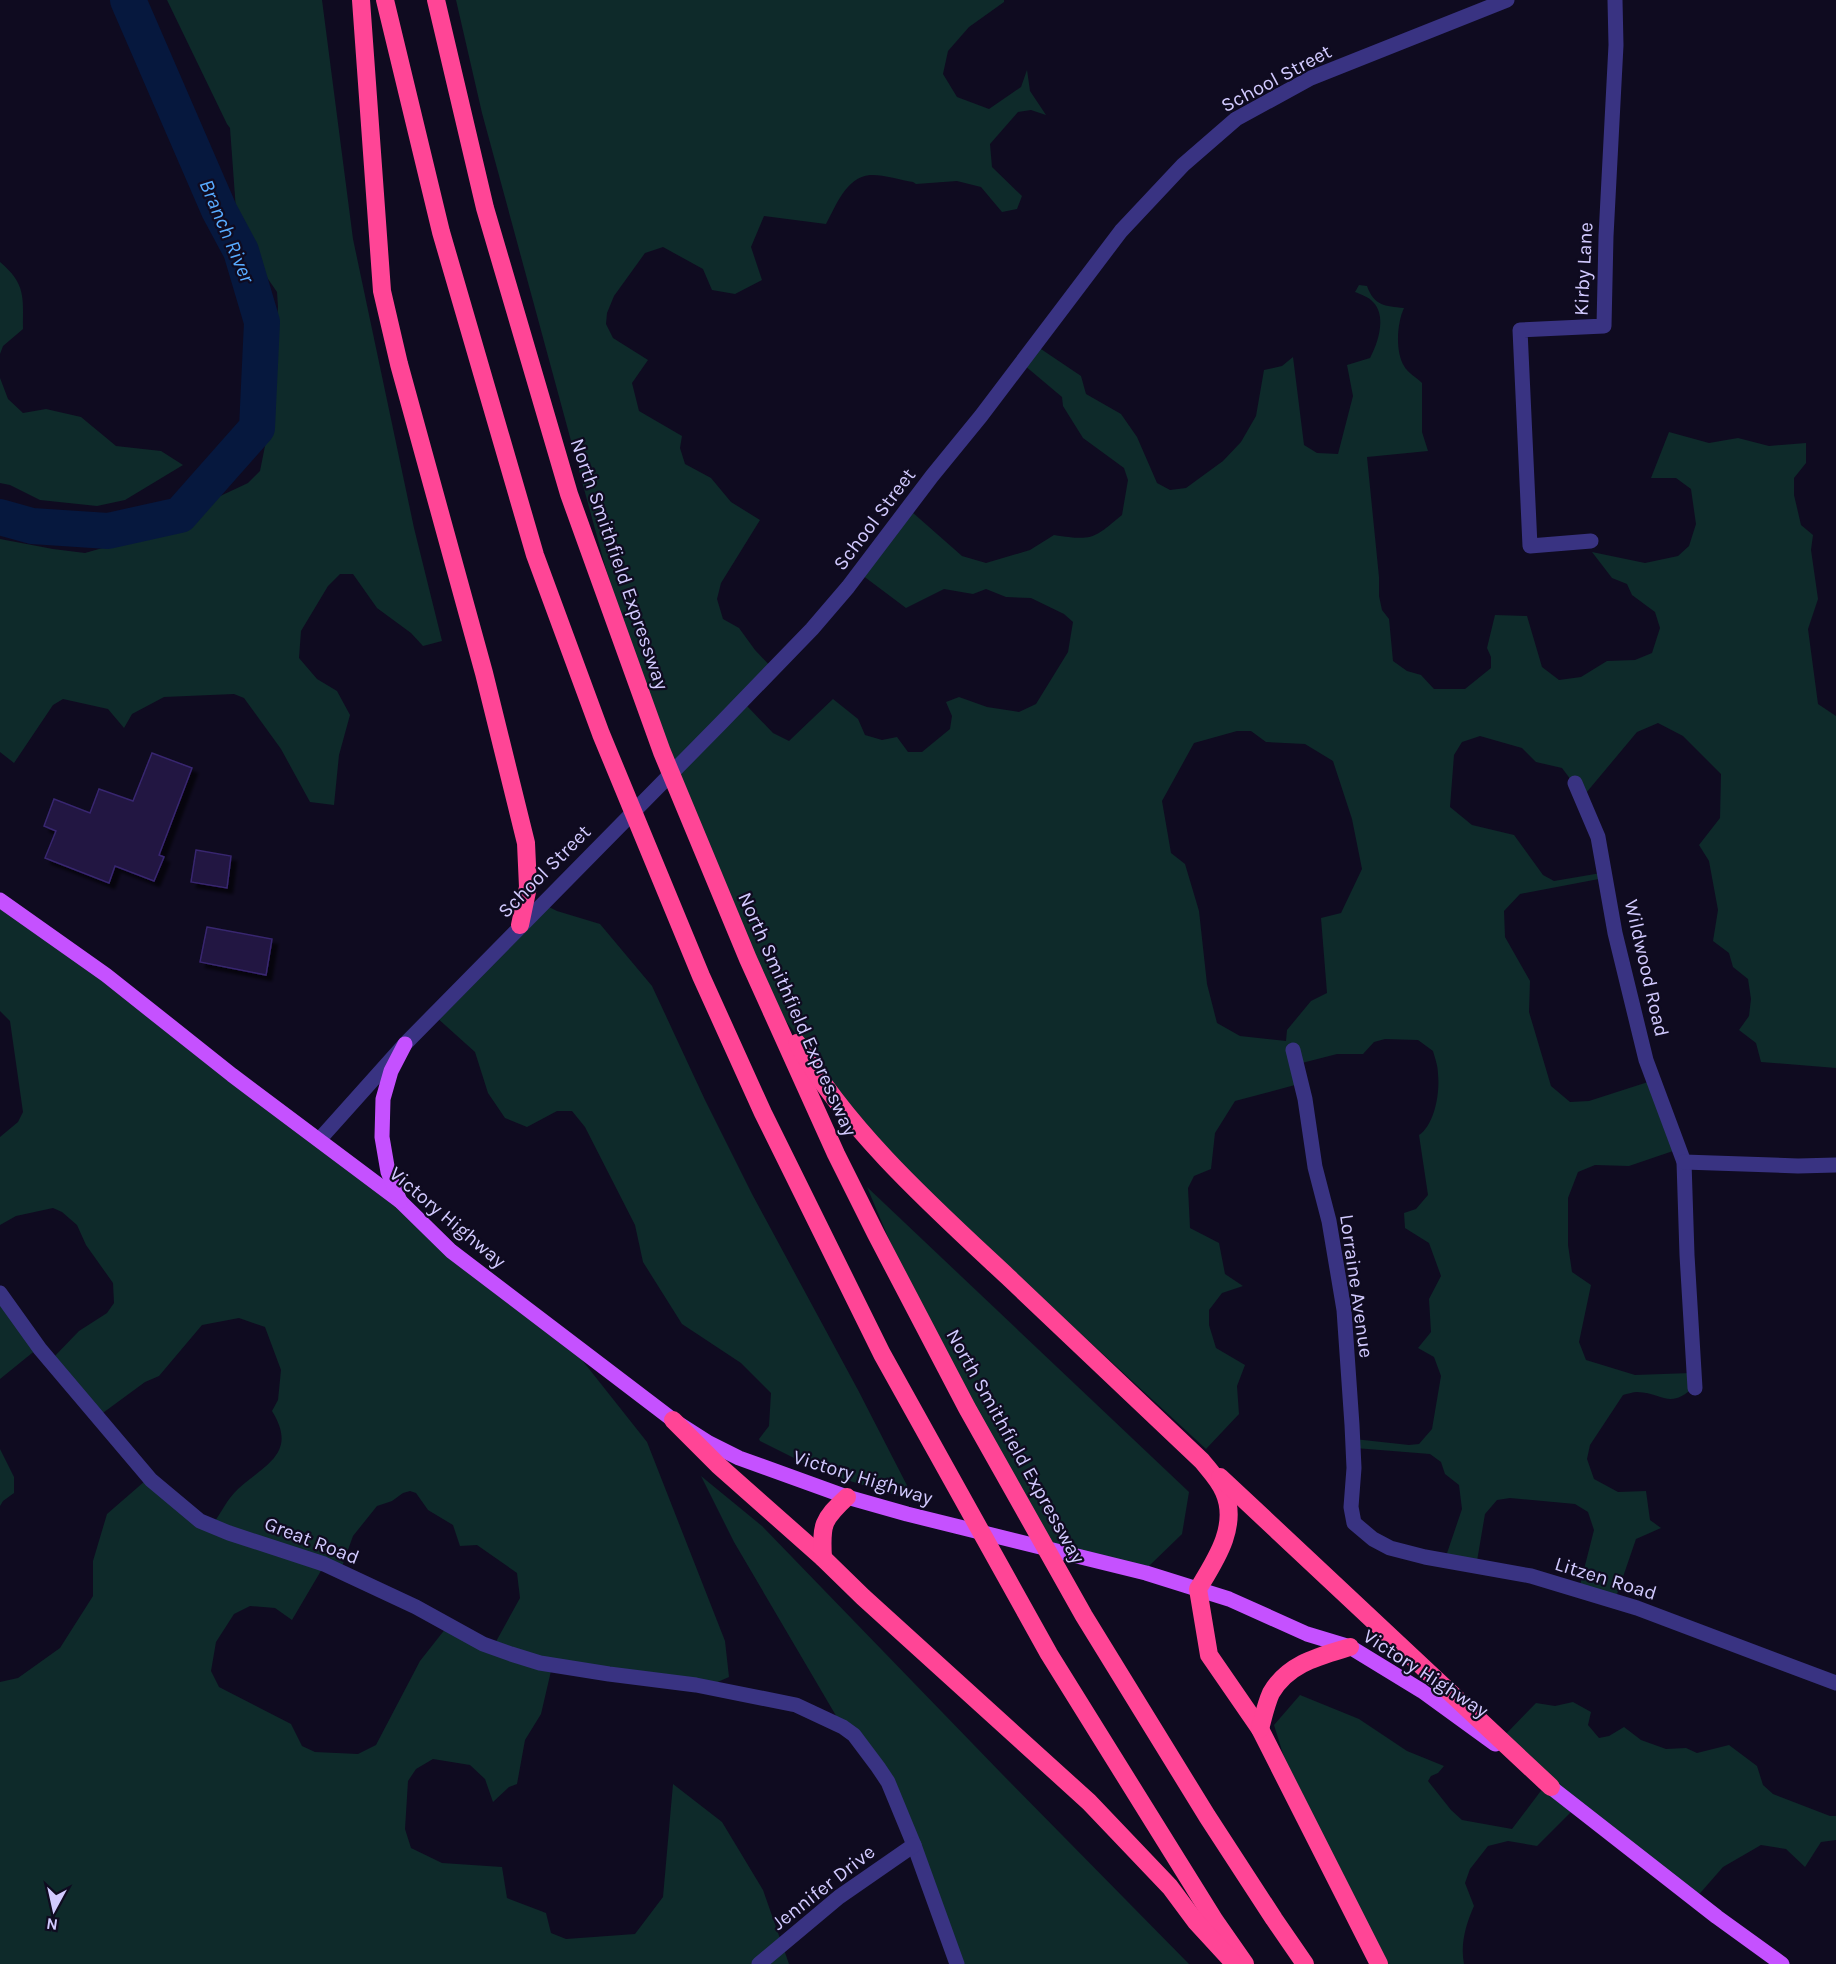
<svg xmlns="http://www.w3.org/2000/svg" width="1836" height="1964" font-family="Karla,sans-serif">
<defs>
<filter id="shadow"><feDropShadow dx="5.5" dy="5.5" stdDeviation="1.5" flood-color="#0009"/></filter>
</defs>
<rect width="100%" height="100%" fill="#0f0b20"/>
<g fill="#0e2a2a" fill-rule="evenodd">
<polygon points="167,0 322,0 353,239 414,528 442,641 423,646 411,633 377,608 353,574 340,574 328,586 301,631 299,658 317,679 337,691 350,715 339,755 334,805 310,802 281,749 244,698 234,694 164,697 132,714 124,728 108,709 63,699 53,705 14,763 0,752 0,539 53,549 85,553 120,543 248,483 260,471 271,416 278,307 277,292 255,260 236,210 230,128 227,124"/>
<path d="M456 0H1004V2L969 27 948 51 943 74 957 97 989 109 1021 87 1027 70 1030 91 1046 115 1031 110 1018 112 990 144 992 167 1022 196 1017 209 1002 212 981 187 957 181 916 184 913 182C901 180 881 174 870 175 846 177 836 206 826 224L764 216 751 247 762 280 735 294 712 290 703 269 663 247 645 253 614 296 607 313 606 324 613 338 648 360 632 383 639 411 682 436 680 448 685 464 711 478 731 502 760 520 721 583 717 599 723 619 739 628 755 650 774 670 747 706 773 733 789 741 833 699 858 719 865 735 882 740 897 737 908 752H922L950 729 952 716 946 702 959 697 987 707 1019 712 1036 704 1068 652 1073 622 1064 614 1031 598 1006 597 986 589 973 594 944 589 906 608 862 575 912 512 962 556 986 563 1030 550 1054 535C1093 541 1093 539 1122 515L1128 480 1124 468 1083 438 1063 406 1062 397 1024 365 1038 347 1081 376 1086 394 1121 414 1137 437 1157 483 1170 490 1186 488 1223 461 1241 442 1256 416 1264 370 1282 366 1293 357 1304 445 1317 453 1338 454 1353 396 1347 365 1370 358C1378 343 1387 316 1373 302 1369 297 1360 294 1355 292L1359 285 1367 286C1374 306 1385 306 1404 308 1397 323 1395 351 1404 366 1407 372 1417 378 1422 383V432L1428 451 1367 457 1379 577V596L1382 610 1389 619 1393 661 1407 671 1421 675 1434 689H1465L1491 668V657L1487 648 1495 615 1527 616 1542 667 1559 680 1581 677 1607 661 1635 660 1652 653 1660 628 1655 612 1632 595 1627 584 1612 578 1592 552 1645 563 1678 556 1689 546 1696 524 1691 489 1676 478H1651L1669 432 1709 443 1738 438 1769 446 1806 443V463L1794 478V495L1801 525 1813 535 1811 550 1818 599 1808 629 1818 704 1836 716V1068L1761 1062 1756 1043 1739 1030 1749 1016 1751 999 1748 979 1733 967 1729 953 1713 941 1718 910 1709 861 1699 845 1720 818 1721 774 1683 736 1658 723 1637 732 1586 793 1580 792 1562 768 1536 762 1522 748 1480 736 1462 742 1454 755 1450 807 1472 825 1514 835 1543 875 1554 881 1601 873 1604 878 1520 894 1504 911 1505 937 1530 981 1529 1012 1551 1086 1570 1102 1589 1101 1648 1082 1676 1150 1629 1166 1595 1165 1578 1172 1568 1198V1245L1572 1272 1591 1285 1579 1342 1586 1360 1635 1375 1691 1373 1696 1385C1669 1411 1665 1393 1637 1392 1633 1392 1627 1394 1623 1395L1590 1445 1587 1459 1594 1479 1618 1492 1646 1491 1650 1520 1661 1528 1636 1539 1614 1603 1578 1593 1594 1530 1588 1512 1575 1504 1510 1498 1497 1500 1485 1514 1476 1567 1444 1562 1462 1509 1459 1485 1445 1474 1441 1462 1430 1454 1355 1448 1354 1439 1409 1445 1419 1444 1432 1429 1441 1376 1434 1357 1418 1348 1431 1332 1429 1299 1441 1276 1429 1243 1405 1228 1404 1213 1416 1209 1428 1195 1419 1135C1435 1124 1440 1092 1438 1074 1438 1066 1435 1058 1433 1051L1418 1040 1385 1039 1374 1042 1363 1054H1337L1298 1064 1295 1085 1235 1101 1215 1133 1211 1169 1194 1176 1188 1188 1190 1228 1219 1243 1225 1274 1243 1286 1222 1293 1209 1310V1325L1216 1348 1245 1365 1237 1386 1239 1414 1206 1449 916 1182 810 1057 795 1033 764 992 672 773 605 566 482 113ZM1237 731H1251L1266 742 1305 744 1333 761 1352 819 1362 869 1341 913 1321 918 1327 993 1311 1001 1287 1030 1286 1041 1240 1036 1217 1023 1207 984 1199 911 1185 864 1171 853 1162 801 1194 743Z"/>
<path d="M0 262C26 284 23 297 23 329L3 346 0 354Z"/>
<polygon points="0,378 8,399 23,413 46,409 81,417 116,446 161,451 183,465 125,500 97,506 40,500 10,485 0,483"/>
<path d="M0 898 563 1336 647 1442 725 1641 729 1677 704 1688 551 1671 541 1714 525 1740 517 1784 509 1787 493 1802 485 1779 470 1765 433 1759 416 1769 408 1781 405 1829 411 1848 442 1863 502 1867 507 1898 546 1913 551 1933 566 1939 635 1934 663 1897 673 1784 722 1822 763 1890 789 1964H0V1682L18 1678 60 1648 93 1596V1561L107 1514 145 1481 211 1527C220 1515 227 1499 238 1489 266 1464 298 1453 272 1411L278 1400 281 1370 265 1327 239 1318 202 1325 159 1376 145 1382 96 1418 51 1360 79 1331 107 1313 114 1303 113 1283 86 1245 77 1225 62 1212 53 1208 16 1216 0 1225V1137L18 1122 23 1112 10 1021 0 1011ZM410 1491 416 1493 428 1510 453 1525 460 1546 477 1545 517 1573 520 1598 493 1647 446 1628 420 1661 376 1745 358 1754 315 1752 302 1746 291 1724 219 1687 211 1671 216 1642 234 1614 250 1606 275 1608 292 1620 322 1569 340 1572 353 1536 377 1506 392 1501 403 1493Z"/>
<polygon points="545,905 557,911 600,924 652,986 705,1100 752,1194 858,1390 915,1501 824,1473 760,1441 759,1439 769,1426 771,1393 741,1363 682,1324 643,1262 635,1225 585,1127 572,1111 557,1111 527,1127 505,1118 488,1093 475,1052 435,1016"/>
<polygon points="867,1187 1189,1492 1182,1534 1148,1567 1048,1542 911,1292"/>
<polygon points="0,1297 37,1349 0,1379"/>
<polygon points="0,1449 14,1477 14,1493 3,1501 0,1506"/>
<polygon points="701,1476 762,1526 1002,1774 1189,1964 956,1964 886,1781 845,1731 734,1542"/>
<path d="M1300 1695 1359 1719 1407 1751 1444 1766 1438 1773 1431 1776 1428 1781 1451 1810 1462 1820 1512 1829 1543 1788 1503 1737 1536 1703 1555 1706 1573 1702 1591 1712 1588 1725 1599 1738 1609 1736 1624 1727 1641 1740 1666 1749 1686 1748 1697 1753 1729 1745 1757 1766 1763 1785 1773 1794 1830 1816H1836V1840L1821 1842 1805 1867 1786 1849 1761 1845 1723 1867 1695 1899 1571 1812 1537 1846 1508 1841 1488 1846 1470 1869 1465 1883 1474 1906C1466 1924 1460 1944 1464 1964H1382L1293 1786 1274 1725Z"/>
</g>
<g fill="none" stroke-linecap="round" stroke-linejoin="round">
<polyline stroke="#06183e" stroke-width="36" points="0,517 32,526 108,531 180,515 257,428 262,322 241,251 219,210 128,0"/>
</g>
<g fill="#211642" stroke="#38266f" stroke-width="1.5" filter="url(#shadow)">
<polygon points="152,753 192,768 159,855 164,857 154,881 115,866 109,883 45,858 56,831 44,826 54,799 90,813 99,789 133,801"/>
<polygon points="196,850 231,856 227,888 191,882"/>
<polygon points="207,927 272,939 266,975 200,962"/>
</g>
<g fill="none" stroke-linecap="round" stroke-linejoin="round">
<g stroke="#393382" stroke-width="15">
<polyline points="1591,541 1530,546 1520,330 1604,326 1606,236 1616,45 1615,0"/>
<polyline points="1575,783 1598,837 1615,933 1646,1060 1684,1162 1687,1255 1695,1388"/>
<polyline points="1293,1050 1305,1099 1315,1167 1329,1221 1344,1310 1352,1425 1354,1468 1351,1507 1354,1523 1373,1539 1390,1548 1425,1557 1531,1576 1637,1608 1836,1683"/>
<polyline points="319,1140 405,1044 721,723 812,629 848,587 932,476 981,416 1121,231 1183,165 1236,119 1311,78 1507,0"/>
<polyline points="1684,1162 1798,1166 1836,1165"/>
<polyline points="0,1293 40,1349 151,1480 200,1521 229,1533 324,1564 416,1607 483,1644 511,1654 540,1663 609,1674 696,1685 796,1705 843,1727 854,1735 878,1767 888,1782 914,1845 957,1964"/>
<polyline points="759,1964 839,1897 914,1845"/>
</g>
<g stroke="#c551ff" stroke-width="15">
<polyline points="0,900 106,975 232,1075 400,1201 451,1251 673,1420 709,1443 739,1458 847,1497 907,1514 1146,1573 1229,1599 1307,1634 1350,1647 1422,1691 1495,1744"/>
<polyline points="400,1201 388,1172 382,1137 383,1099 391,1071 405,1044"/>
<polyline points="1543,1781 1717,1917 1782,1964"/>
</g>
<g stroke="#ff4596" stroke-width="18">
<polyline points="361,0 382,291 399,364 484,673 526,843 528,887 520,925"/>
<polyline points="385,0 441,232 535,555 601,734 701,976 763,1113 882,1354 1049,1654 1215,1921 1245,1964"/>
<polyline points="436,0 485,208 569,494 662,752 748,959 836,1154 876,1234 967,1408 1084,1616 1207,1816 1274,1919 1305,1964"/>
<path d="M797 1043C848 1131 933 1207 1007 1276 1072 1337 1137 1399 1202 1461 1210 1471 1219 1480 1224 1492 1239 1526 1215 1561 1198 1589L1209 1655 1260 1729 1379 1964"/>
<polyline points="673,1420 718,1465 823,1558 863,1597 1089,1802 1170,1887 1196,1922 1232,1961"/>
<polyline points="1220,1477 1551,1787"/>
<path d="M823 1558C821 1525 822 1520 847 1497"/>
<path d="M1260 1729C1263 1718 1266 1704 1271 1693 1288 1663 1320 1656 1350 1647"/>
</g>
</g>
<g text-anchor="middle" stroke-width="4.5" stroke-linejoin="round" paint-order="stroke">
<g font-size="20" fill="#d2caff" stroke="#0f0b20">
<text transform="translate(1276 78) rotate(-28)" y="7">School Street</text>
<text transform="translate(1583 269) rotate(-87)" y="7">Kirby Lane</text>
<text transform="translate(874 519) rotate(-53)" y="7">School Street</text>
<text transform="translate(620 564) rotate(71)" y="7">North Smithfield Expressway</text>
<text transform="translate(544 871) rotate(-45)" y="7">School Street</text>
<text transform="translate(1647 968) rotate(77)" y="7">Wildwood Road</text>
<text transform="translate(798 1014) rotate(66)" y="7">North Smithfield Expressway</text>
<text transform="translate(448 1217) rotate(40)" y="7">Victory Highway</text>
<text transform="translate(1357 1286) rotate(82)" y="7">Lorraine Avenue</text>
<text transform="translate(1016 1446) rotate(61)" y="7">North Smithfield Expressway</text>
<text transform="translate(863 1477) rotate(17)" y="7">Victory Highway</text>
<text transform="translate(312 1540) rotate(21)" y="7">Great Road</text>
<text transform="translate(1606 1578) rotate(17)" y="7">Litzen Road</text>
<text transform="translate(1426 1673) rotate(33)" y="7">Victory Highway</text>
<text transform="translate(823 1887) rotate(-38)" y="7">Jennifer Drive</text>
</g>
<g font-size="21" font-style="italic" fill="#58abff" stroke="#0f0b20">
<text transform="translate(227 231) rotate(67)" y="7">Branch River</text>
</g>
</g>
<g transform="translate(54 1910) rotate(188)" stroke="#0f0b20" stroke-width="4.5" paint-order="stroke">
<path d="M0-4.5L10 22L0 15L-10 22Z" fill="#d2caff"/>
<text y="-9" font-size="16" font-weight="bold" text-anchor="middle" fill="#d2caff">N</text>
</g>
</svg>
